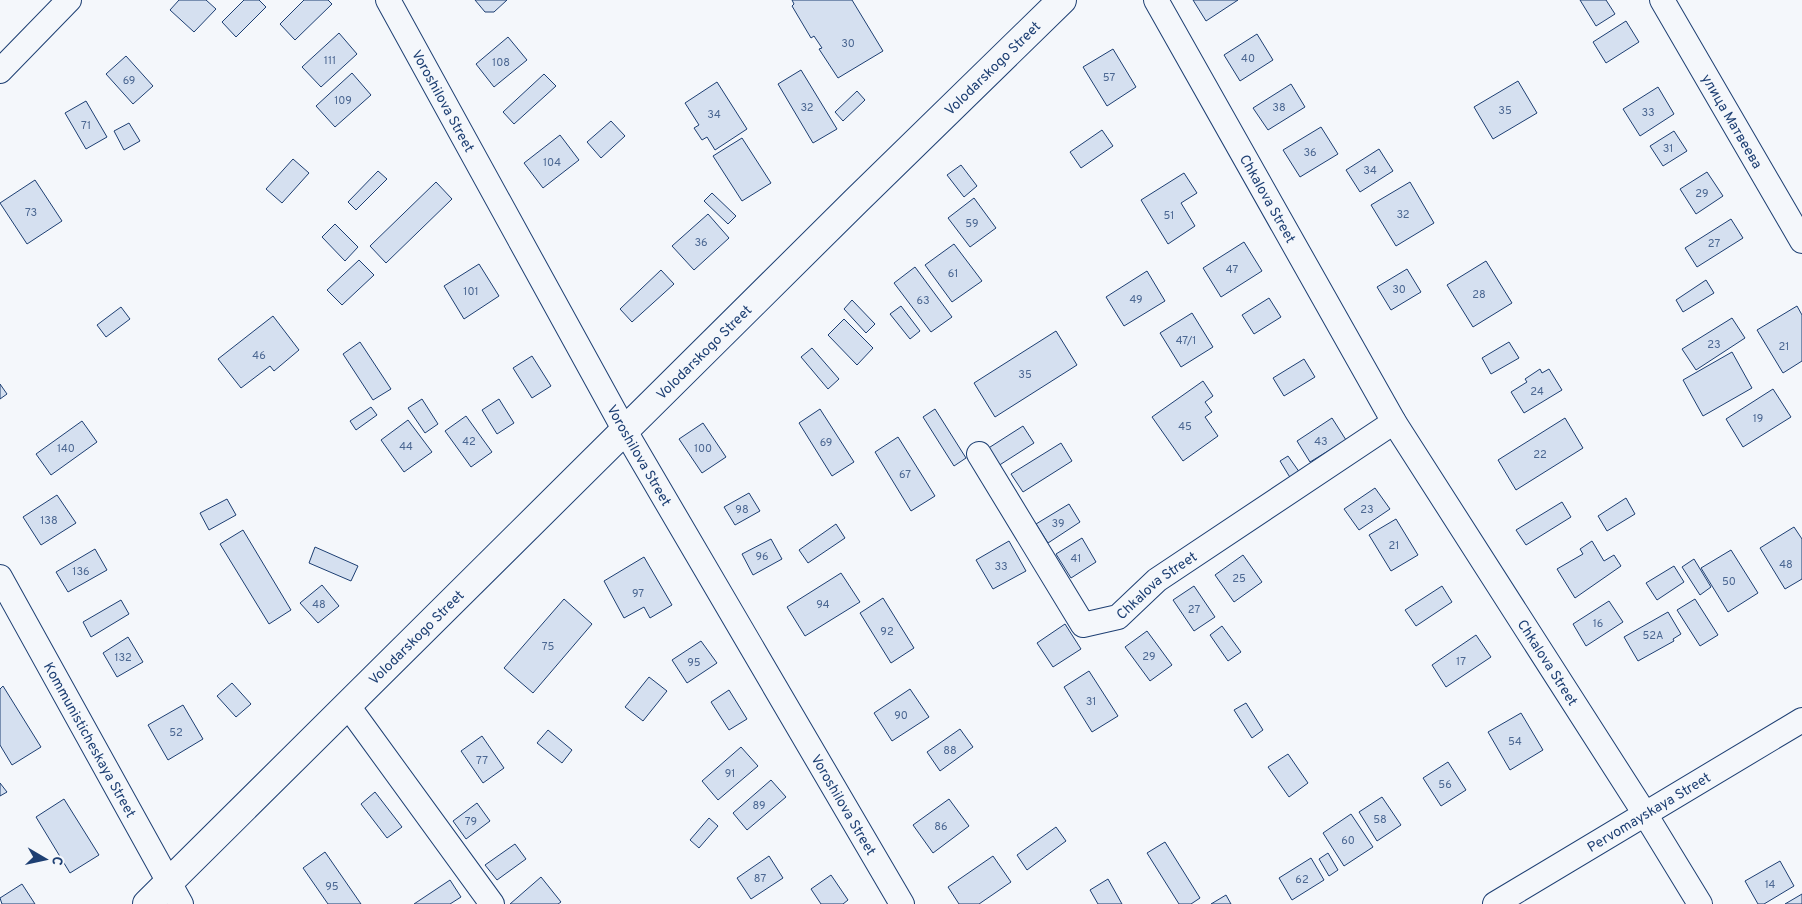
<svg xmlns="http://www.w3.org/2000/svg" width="1802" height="904" font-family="Overpass,sans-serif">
<rect width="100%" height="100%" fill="#f4f7fb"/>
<g fill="#d5e0f0" stroke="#1d3f73">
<polygon points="179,0 206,0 216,9 194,32 170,10"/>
<polygon points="244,0 259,0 266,7 236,37 222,22"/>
<polygon points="304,0 328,0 332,4 295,40 280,24"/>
<polygon points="475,0 507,0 494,12 485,12"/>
<polygon points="792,0 852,0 883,51 838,78 819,49 822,48 814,36 811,38 792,6 794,4"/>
<polygon points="1193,0 1238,0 1206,21"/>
<polygon points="1580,0 1606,0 1615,14 1596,26"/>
<polygon points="1626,21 1639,42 1606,63 1593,42"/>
<polygon points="339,33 357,54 321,87 302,67"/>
<polygon points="1257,34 1273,60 1240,81 1224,55"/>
<polygon points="508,37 527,60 494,87 476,64"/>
<polygon points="1113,49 1136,87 1107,106 1083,67"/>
<polygon points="126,56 153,86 133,104 106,74"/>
<polygon points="801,70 837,129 813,143 778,84"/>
<polygon points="352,73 371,95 335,127 316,106"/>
<polygon points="544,74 556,86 514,124 503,112"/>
<polygon points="1518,81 1537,113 1493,139 1474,107"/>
<polygon points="717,82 747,129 715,150 707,137 702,140 694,128 699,125 685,103"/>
<polygon points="1291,84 1305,107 1268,130 1253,108"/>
<polygon points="1658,87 1674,114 1640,136 1623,109"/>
<polygon points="857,91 865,100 843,121 835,112"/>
<polygon points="86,101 107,137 86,149 65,113"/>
<polygon points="611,121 625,136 601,158 587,142"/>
<polygon points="129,123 140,141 124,150 114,131"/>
<polygon points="1321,127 1338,154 1300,177 1283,150"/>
<polygon points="1102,130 1113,146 1081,168 1070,152"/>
<polygon points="1674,131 1687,151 1663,166 1650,146"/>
<polygon points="560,135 579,160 543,188 524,163"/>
<polygon points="742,138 771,183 742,201 713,156"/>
<polygon points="1379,149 1393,171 1360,192 1346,170"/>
<polygon points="293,159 309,173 282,203 266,189"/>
<polygon points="961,165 977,186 964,197 947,175"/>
<polygon points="378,171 387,179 356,210 348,202"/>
<polygon points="1707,172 1723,196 1696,214 1680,189"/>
<polygon points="1184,173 1197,193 1181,203 1195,226 1168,244 1141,200"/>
<polygon points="35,180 62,221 27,244 0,203"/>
<polygon points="436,182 452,199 386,263 370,246"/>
<polygon points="1410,182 1434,223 1396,246 1371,205"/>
<polygon points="712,193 736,216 728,224 704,201"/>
<polygon points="974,198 996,228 970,247 948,218"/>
<polygon points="708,214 729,238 694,270 672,246"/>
<polygon points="1731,219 1743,238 1697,267 1685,248"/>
<polygon points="335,224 358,247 345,261 322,237"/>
<polygon points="1244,242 1262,271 1221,297 1203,268"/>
<polygon points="954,244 982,281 952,302 925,265"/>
<polygon points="359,260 374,275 342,305 327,290"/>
<polygon points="1486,261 1512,303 1473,327 1447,285"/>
<polygon points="479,264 499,296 464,319 444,286"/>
<polygon points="915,267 952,317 931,332 894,283"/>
<polygon points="1407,269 1421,292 1391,310 1377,287"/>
<polygon points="661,270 674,284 632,322 620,309"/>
<polygon points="1147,271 1165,301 1124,326 1106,297"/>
<polygon points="1706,280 1714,293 1683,312 1676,300"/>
<polygon points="1269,298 1281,317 1254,334 1242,315"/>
<polygon points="852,300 875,324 866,333 844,309"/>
<polygon points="901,306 920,331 910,339 890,314"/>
<polygon points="1797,306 1802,315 1802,361 1783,373 1757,330"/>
<polygon points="121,307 130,319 106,337 97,325"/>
<polygon points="1192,313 1213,347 1181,367 1160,333"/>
<polygon points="273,316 299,350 274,371 270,366 241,388 218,359"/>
<polygon points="1732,318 1745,338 1696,370 1682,349"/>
<polygon points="844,319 873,348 857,365 828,335"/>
<polygon points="1056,331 1077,365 995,417 974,383"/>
<polygon points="360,342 391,389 373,400 343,354"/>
<polygon points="1509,342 1519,358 1491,374 1482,358"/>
<polygon points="812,348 839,379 828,389 801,357"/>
<polygon points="1732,352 1752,388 1703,416 1683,380"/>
<polygon points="532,356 551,386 532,398 513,368"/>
<polygon points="1304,359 1315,377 1284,396 1273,378"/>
<polygon points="1540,369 1542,373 1549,369 1562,390 1524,413 1511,392 1527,382 1525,379"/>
<polygon points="1203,381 1213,396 1205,402 1212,412 1205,417 1218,436 1183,461 1152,417"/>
<polygon points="0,384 7,394 0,399"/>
<polygon points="1773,389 1791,417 1743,447 1726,419"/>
<polygon points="422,399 438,424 425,433 408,408"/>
<polygon points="499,399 514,423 497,434 482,410"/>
<polygon points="371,407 377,415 356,430 350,421"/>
<polygon points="820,409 854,462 832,476 799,423"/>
<polygon points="935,409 966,458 954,466 923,417"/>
<polygon points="466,416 492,452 471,467 445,431"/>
<polygon points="1332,418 1346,440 1310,462 1297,441"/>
<polygon points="1565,418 1583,448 1516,490 1498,460"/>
<polygon points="408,420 432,452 404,472 381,440"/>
<polygon points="82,421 97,442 51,475 36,454"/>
<polygon points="703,423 726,457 702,473 679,439"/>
<polygon points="1023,426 1034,443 998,466 987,449"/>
<polygon points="898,437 935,496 911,511 875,452"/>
<polygon points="1061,443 1072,461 1023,492 1011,474"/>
<polygon points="1288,456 1300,473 1291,479 1280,461"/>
<polygon points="1375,488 1390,509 1359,530 1344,509"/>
<polygon points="749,493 760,511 735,525 724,507"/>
<polygon points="57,495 76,523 41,545 23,517"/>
<polygon points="1626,498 1635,514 1607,531 1598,516"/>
<polygon points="227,499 236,515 209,530 200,513"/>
<polygon points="1562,502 1571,517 1526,545 1516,530"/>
<polygon points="1069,504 1080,522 1048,543 1036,524"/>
<polygon points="1396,519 1418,555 1391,571 1369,535"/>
<polygon points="836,524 845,538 808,563 799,550"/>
<polygon points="1794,527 1802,539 1802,579 1785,589 1760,548"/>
<polygon points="243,530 291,610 269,624 220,544"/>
<polygon points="1082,538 1096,562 1071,578 1056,554"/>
<polygon points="771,539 782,559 753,575 742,554"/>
<polygon points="1009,541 1026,571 993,589 976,560"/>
<polygon points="1592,541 1604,561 1614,555 1621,566 1575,598 1557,569 1583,554 1580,549"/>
<polygon points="315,547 358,566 351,581 309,563"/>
<polygon points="95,549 107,570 68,592 56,572"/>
<polygon points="1731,550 1758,593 1728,612 1701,568"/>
<polygon points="1243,555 1262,582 1234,602 1215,575"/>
<polygon points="644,557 672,605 650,618 644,607 624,618 604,581"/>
<polygon points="1694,559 1711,587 1700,595 1682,567"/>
<polygon points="1674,566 1684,582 1657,600 1646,583"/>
<polygon points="841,573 860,602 805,636 787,607"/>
<polygon points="322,585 339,606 318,623 300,603"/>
<polygon points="1194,586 1215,617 1194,631 1173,600"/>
<polygon points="1442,586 1452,602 1416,626 1405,610"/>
<polygon points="883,598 914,648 891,663 860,613"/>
<polygon points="564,599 592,624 533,693 504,668"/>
<polygon points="1695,599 1718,635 1700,646 1677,610"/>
<polygon points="121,600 129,614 91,637 83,622"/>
<polygon points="1609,601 1623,622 1586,646 1573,624"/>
<polygon points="1668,612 1681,634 1673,639 1674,641 1638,661 1624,637"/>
<polygon points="1065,624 1081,649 1053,667 1037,643"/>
<polygon points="1222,626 1241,652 1228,661 1210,635"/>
<polygon points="1147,631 1172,665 1150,681 1125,647"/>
<polygon points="1476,635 1491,657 1446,687 1432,665"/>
<polygon points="128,637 143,662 117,677 103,653"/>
<polygon points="701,641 717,663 687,683 672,660"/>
<polygon points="1089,671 1118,716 1092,732 1064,687"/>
<polygon points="649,677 667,691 643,721 625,707"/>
<polygon points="232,683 251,704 236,717 217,696"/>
<polygon points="3,686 41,747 12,765 0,745 0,689"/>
<polygon points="910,689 929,717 892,741 874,713"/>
<polygon points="729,690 747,719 729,730 711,702"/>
<polygon points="1246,703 1263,730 1252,738 1234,710"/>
<polygon points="183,705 203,739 168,760 148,725"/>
<polygon points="1521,713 1543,750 1510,770 1488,732"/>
<polygon points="960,729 973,747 940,771 927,752"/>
<polygon points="548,730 572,750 562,763 537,743"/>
<polygon points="482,736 504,768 483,783 461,751"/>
<polygon points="741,747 758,766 718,800 702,781"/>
<polygon points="1288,754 1308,783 1289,797 1268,767"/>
<polygon points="1448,762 1466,790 1441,806 1423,778"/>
<polygon points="771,780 786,797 747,830 733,813"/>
<polygon points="0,783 7,792 0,796"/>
<polygon points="375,792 402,827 387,838 361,804"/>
<polygon points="1382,797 1401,825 1377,841 1359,812"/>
<polygon points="64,799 99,855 70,873 36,817"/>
<polygon points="949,799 969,826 933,853 913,825"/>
<polygon points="477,803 490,821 466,839 453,821"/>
<polygon points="1351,814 1373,847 1344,866 1323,833"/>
<polygon points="709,818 718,826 699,848 690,840"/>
<polygon points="1056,827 1066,841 1027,870 1017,855"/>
<polygon points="1165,842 1200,898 1191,904 1179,904 1147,853"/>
<polygon points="515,844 526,859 497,880 485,865"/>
<polygon points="325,852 361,904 328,904 303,868"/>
<polygon points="1328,853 1338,870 1329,876 1319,859"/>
<polygon points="769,856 783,878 751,899 737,878"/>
<polygon points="993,856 1011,882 979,904 959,904 948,887"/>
<polygon points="1311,858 1324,880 1292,900 1279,878"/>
<polygon points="1780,861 1794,886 1764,904 1758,904 1745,881"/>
<polygon points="831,875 848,900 843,904 821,904 811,889"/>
<polygon points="541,877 561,902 558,904 510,904"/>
<polygon points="1108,879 1122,904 1098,904 1090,890"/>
<polygon points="450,880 461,897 450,904 414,904"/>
<polygon points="22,884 35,904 2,904 0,898"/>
<polygon points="1802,894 1802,904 1785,904"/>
<polygon points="1226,895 1231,904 1211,904"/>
</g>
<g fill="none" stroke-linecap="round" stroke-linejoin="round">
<defs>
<g id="street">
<path id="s1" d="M388 0 625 431 902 904"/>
<path id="s2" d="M1156 0 1394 422 1645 814 1700 904"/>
<path id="s3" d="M1662 0 1802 241"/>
<polyline points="0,71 69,0"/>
<path id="s4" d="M979 454 1083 625 1118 617 1157 580 1394 422"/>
<path id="s5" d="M0 577 181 904"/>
<polyline points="348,706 492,904"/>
<path id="s6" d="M1495 904 1802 720"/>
</g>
<g id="primary">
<path id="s7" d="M147 904 856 201 1062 0"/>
</g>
</defs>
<use href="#street" stroke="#1d3f73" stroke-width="26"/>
<use href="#primary" stroke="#1d3f73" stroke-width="30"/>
<use href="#street" stroke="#f4f7fb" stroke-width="24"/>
<use href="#primary" stroke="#f4f7fb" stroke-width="28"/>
</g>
<g text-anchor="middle" stroke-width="4" stroke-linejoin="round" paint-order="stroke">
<g font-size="11" fill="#4b6792">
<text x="848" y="47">30</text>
<text x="1248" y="62">40</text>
<text x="330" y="64">111</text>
<text x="501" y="66">108</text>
<text x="1109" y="81">57</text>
<text x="129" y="84">69</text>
<text x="343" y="104">109</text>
<text x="807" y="111">32</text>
<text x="1279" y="111">38</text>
<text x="1505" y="114">35</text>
<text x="1648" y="116">33</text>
<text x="714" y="118">34</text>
<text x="86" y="129">71</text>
<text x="1668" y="152">31</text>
<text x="1310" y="156">36</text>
<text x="552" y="166">104</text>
<text x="1370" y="174">34</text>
<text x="1702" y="197">29</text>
<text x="31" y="216">73</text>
<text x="1403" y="218">32</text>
<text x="1169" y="219">51</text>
<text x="972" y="227">59</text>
<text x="701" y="246">36</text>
<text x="1714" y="247">27</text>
<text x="1232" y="273">47</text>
<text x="953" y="277">61</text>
<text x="1399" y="293">30</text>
<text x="471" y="295">101</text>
<text x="1479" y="298">28</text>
<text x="1136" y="303">49</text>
<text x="923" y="304">63</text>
<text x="1186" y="344">47/1</text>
<text x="1714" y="348">23</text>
<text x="1784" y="350">21</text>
<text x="259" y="359">46</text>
<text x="1025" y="378">35</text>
<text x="1537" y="395">24</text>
<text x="1758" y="422">19</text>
<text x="1185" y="430">45</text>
<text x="469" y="445">42</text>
<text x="1321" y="445">43</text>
<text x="826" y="446">69</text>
<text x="406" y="450">44</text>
<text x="66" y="452">140</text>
<text x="703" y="452">100</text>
<text x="1540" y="458">22</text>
<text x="905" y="478">67</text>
<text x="742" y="513">98</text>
<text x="1367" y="513">23</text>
<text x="49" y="524">138</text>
<text x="1058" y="527">39</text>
<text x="1394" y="549">21</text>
<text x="762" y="560">96</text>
<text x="1076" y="562">41</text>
<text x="1786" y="568">48</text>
<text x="1001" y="570">33</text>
<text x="81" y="575">136</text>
<text x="1239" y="582">25</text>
<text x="1729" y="585">50</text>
<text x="638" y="597">97</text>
<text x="319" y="608">48</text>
<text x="823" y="608">94</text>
<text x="1194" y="613">27</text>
<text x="1598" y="627">16</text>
<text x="887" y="635">92</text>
<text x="1653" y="639">52А</text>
<text x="548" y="650">75</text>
<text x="1149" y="660">29</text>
<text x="123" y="661">132</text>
<text x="1461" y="665">17</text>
<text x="694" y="666">95</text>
<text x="1091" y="705">31</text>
<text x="901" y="719">90</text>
<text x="176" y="736">52</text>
<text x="1515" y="745">54</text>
<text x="950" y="754">88</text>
<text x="482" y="764">77</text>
<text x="730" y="777">91</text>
<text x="1445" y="788">56</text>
<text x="759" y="809">89</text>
<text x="1380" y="823">58</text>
<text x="471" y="825">79</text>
<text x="941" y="830">86</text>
<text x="1348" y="844">60</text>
<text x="760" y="882">87</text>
<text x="1302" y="883">62</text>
<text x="1770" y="888">14</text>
<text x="332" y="890">95</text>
</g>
<g font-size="14" fill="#1d3f73" stroke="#f4f7fb">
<text dy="5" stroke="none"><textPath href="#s7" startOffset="1189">Volodarskogo Street</textPath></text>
<text dy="5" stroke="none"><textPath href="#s1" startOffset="115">Voroshilova Street</textPath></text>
<text dy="5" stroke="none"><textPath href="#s3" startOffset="140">улица Матвеева</textPath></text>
<text dy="5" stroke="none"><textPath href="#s2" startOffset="228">Chkalova Street</textPath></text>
<text dy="5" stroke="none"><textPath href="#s7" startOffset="784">Volodarskogo Street</textPath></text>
<text dy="5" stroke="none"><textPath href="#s1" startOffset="520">Voroshilova Street</textPath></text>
<text dy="5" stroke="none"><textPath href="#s4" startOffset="286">Chkalova Street</textPath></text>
<text dy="5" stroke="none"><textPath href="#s7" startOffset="379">Volodarskogo Street</textPath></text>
<text dy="5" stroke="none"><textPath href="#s2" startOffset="770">Chkalova Street</textPath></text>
<text dy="5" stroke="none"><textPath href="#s5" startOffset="186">Kommunisticheskaya Street</textPath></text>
<text dy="5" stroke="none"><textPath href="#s1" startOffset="925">Voroshilova Street</textPath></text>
<text dy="5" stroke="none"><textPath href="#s6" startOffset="179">Pervomayskaya Street</textPath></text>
</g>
</g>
<g transform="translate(45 859) rotate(99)" stroke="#f4f7fb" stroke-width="4" paint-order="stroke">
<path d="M0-4L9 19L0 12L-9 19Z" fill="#1d3f73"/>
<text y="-8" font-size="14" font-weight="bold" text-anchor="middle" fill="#1d3f73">С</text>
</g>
</svg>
